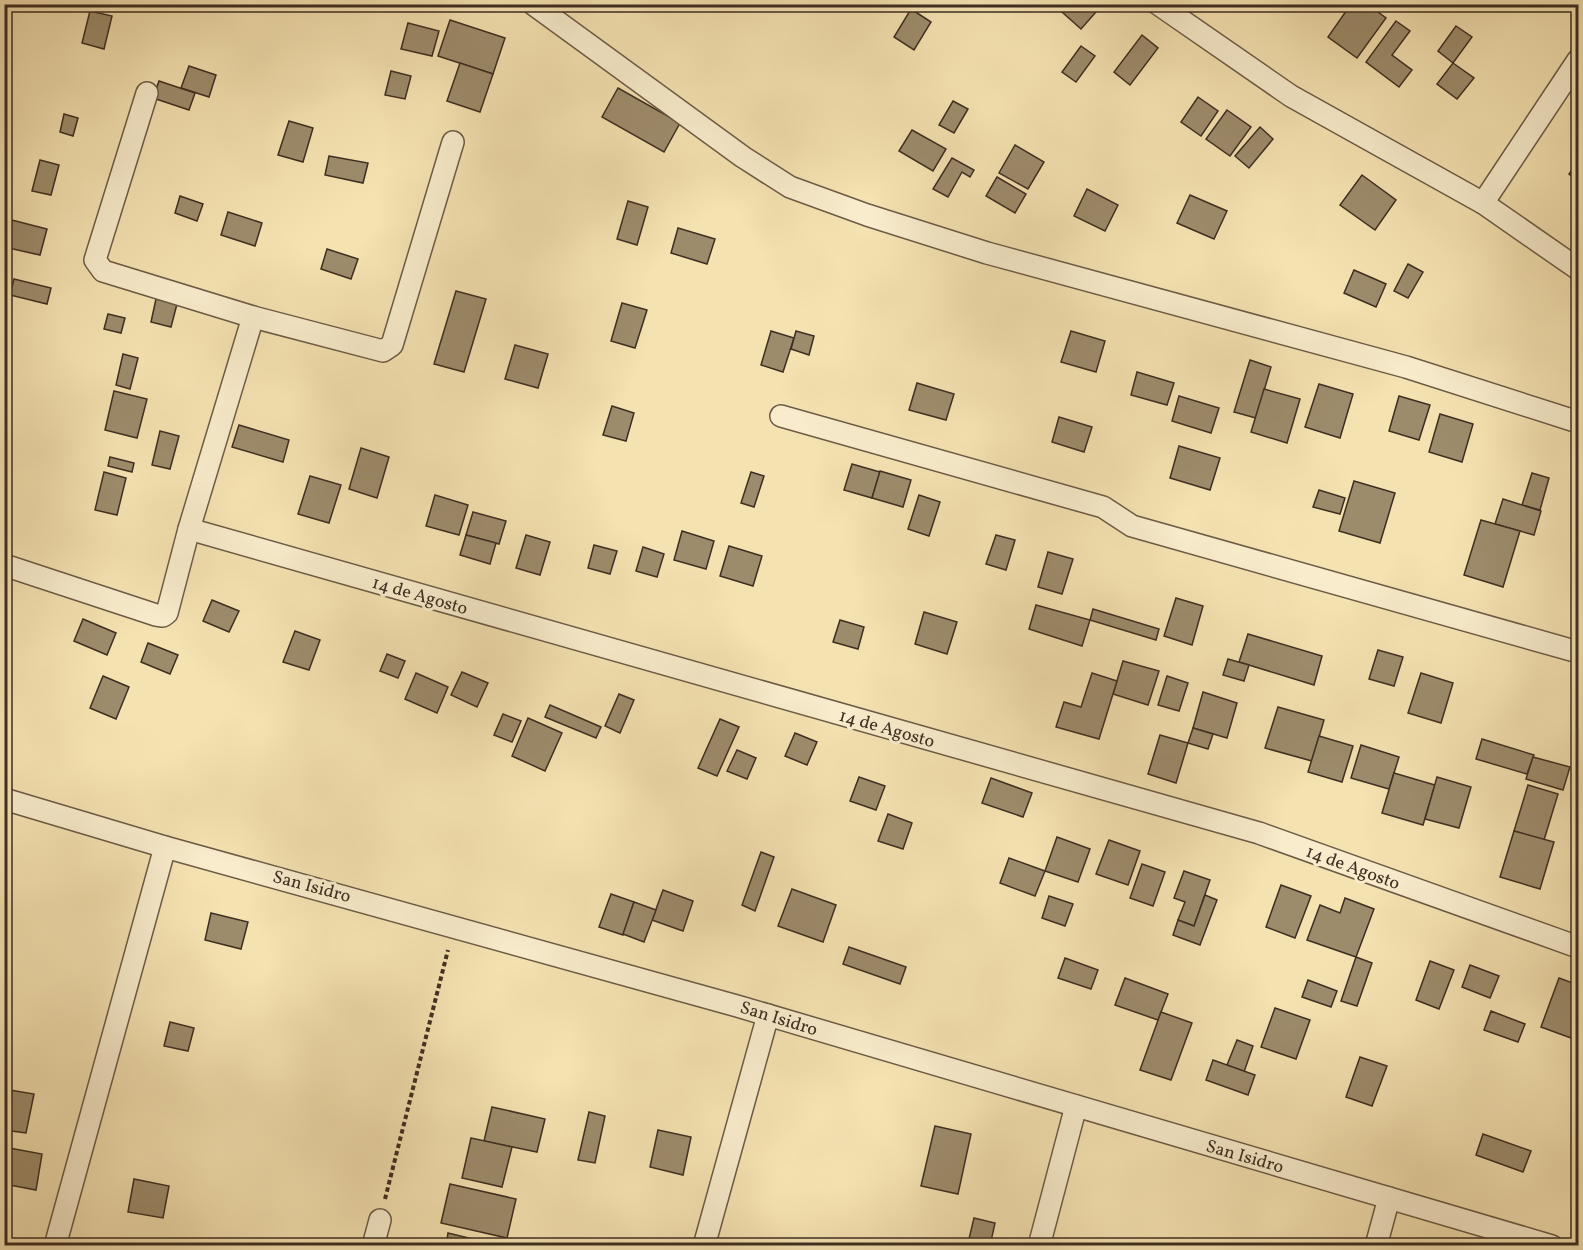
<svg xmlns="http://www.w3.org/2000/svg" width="1583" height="1250" font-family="Vollkorn,serif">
<rect width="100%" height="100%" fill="#f5e2b1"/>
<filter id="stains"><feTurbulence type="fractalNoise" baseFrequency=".00333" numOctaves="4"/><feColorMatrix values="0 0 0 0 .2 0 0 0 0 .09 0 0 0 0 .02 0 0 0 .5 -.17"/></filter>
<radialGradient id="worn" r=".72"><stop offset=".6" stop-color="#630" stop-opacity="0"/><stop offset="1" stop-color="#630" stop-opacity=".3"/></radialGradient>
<g fill="#9d8c6c" stroke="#3e2e22" stroke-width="1.5">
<polygon points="268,4 293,4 291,11"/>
<polygon points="1053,4 1103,4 1081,29"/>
<polygon points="1351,4 1367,4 1386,18 1357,58 1328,37"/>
<polygon points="911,9 931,22 914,50 894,37"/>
<polygon points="90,11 112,16 104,49 82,43"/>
<polygon points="450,20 505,38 493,74 438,56"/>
<polygon points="1396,21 1410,31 1392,55 1412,70 1399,87 1366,62"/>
<polygon points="408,23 439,31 432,56 401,49"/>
<polygon points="1456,26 1472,37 1453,63 1438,51"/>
<polygon points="1142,35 1158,48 1130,85 1114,72"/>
<polygon points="1081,46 1095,56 1076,82 1062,72"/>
<polygon points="460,63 493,74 480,112 447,101"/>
<polygon points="1453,63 1474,78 1457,99 1437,84"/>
<polygon points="189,66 216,75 209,97 181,88"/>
<polygon points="391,71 411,76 405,99 385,95"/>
<polygon points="159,81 195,93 189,110 153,98"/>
<polygon points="618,88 680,123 664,152 602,117"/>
<polygon points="1198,97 1218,111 1201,136 1181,122"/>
<polygon points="953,101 968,109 954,133 939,125"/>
<polygon points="1227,110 1251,127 1230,156 1206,139"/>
<polygon points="64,114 78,118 73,136 60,132"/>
<polygon points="289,121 313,128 303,162 278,155"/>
<polygon points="1260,127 1273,139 1249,168 1235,156"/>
<polygon points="912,130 946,149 933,171 899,151"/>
<polygon points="1015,145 1044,162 1028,189 999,173"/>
<polygon points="329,156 368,163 363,183 325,175"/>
<polygon points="952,158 974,170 970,177 962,172 948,197 933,189"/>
<polygon points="40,160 59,165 51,195 32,191"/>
<polygon points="1578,161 1578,181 1569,174"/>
<polygon points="1362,175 1396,200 1375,230 1340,205"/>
<polygon points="997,177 1026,194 1015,213 986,196"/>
<polygon points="1087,189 1118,205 1105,231 1074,216"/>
<polygon points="1190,195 1227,211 1214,239 1177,223"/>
<polygon points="180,196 203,204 197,221 175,213"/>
<polygon points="628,201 648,207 637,245 617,239"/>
<polygon points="228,212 262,223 255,246 221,235"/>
<polygon points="4,218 47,229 40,255 4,247"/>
<polygon points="678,228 715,239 707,264 671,253"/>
<polygon points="327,249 358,259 351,279 321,269"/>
<polygon points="1408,264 1423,272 1408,298 1394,291"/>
<polygon points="1354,270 1386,284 1376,307 1344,293"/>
<polygon points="14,279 51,288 47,304 10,295"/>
<polygon points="456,291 486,299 464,372 434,364"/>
<polygon points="156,299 177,304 171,327 151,322"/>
<polygon points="622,303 647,310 635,348 611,341"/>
<polygon points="108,314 125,318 121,333 104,329"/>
<polygon points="771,331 794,338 783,372 761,365"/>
<polygon points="796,331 814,336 809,355 791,349"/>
<polygon points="1071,331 1105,341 1096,372 1061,362"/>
<polygon points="515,345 548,354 538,388 505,379"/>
<polygon points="123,354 138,358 130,389 116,385"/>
<polygon points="1250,360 1271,367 1256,418 1234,412"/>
<polygon points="1137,372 1174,383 1167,405 1131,395"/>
<polygon points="917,383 954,394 946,420 909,410"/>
<polygon points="1319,384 1353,394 1340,438 1305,427"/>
<polygon points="1264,389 1300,399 1287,443 1251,432"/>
<polygon points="114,391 147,399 137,438 105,430"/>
<polygon points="1179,396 1219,408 1211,433 1172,421"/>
<polygon points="1399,396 1430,405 1419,440 1389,431"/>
<polygon points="612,406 634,413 626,441 603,435"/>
<polygon points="1440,414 1473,424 1462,462 1429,452"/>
<polygon points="1059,417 1092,427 1084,452 1052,442"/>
<polygon points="239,425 289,440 283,462 232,447"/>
<polygon points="160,431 179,436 170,469 152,465"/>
<polygon points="1179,446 1220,458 1210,490 1170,478"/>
<polygon points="361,448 389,457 377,498 349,489"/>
<polygon points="110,457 134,463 132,472 108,466"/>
<polygon points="852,464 880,472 872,498 844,490"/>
<polygon points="880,471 911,480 903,507 872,498"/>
<polygon points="104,472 126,478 117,515 95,510"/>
<polygon points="751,472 764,476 754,507 741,503"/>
<polygon points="1532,473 1549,478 1540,510 1522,505"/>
<polygon points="310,476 341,485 329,523 298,514"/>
<polygon points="1354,481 1395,493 1380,543 1339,531"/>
<polygon points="1319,490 1345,498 1340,514 1313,507"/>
<polygon points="435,495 468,505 459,535 426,526"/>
<polygon points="919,495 940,502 929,536 908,529"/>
<polygon points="1503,499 1541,511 1534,535 1495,524"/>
<polygon points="473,512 506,521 499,544 466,535"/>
<polygon points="1481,520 1520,531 1503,587 1464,575"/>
<polygon points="682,531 714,541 706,569 674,560"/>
<polygon points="466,535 496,543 490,564 460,555"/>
<polygon points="526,535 550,542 540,575 516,568"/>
<polygon points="996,535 1015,540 1006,570 986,564"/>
<polygon points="594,545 617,551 610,574 588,568"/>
<polygon points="729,546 762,556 753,586 720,576"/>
<polygon points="643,547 664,554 657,577 636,571"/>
<polygon points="1048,552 1073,559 1062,594 1038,587"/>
<polygon points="1176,598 1203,606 1192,645 1164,636"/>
<polygon points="212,600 239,611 229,632 203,621"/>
<polygon points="1036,605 1090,620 1082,646 1029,629"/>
<polygon points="1093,609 1159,629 1156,640 1090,620"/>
<polygon points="924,612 957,622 947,654 915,644"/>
<polygon points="83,619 116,633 107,655 74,641"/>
<polygon points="840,620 864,627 858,649 833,642"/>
<polygon points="295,631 320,640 309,670 283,662"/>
<polygon points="1248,634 1322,656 1314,685 1239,662"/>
<polygon points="148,643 178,655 170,674 141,662"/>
<polygon points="1378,650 1403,657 1394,686 1369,679"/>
<polygon points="387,654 405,661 398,678 380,671"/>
<polygon points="1228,659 1249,665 1244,681 1223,675"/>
<polygon points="1123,661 1159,671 1148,705 1113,694"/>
<polygon points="462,672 488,683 477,707 451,695"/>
<polygon points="416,673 448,687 437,713 405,699"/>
<polygon points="1092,673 1117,681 1099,739 1056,727 1064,702 1081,707"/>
<polygon points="1421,673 1453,683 1441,723 1408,713"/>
<polygon points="103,676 129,687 116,719 90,708"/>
<polygon points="1167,676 1188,683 1179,711 1158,705"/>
<polygon points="1203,692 1237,703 1227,738 1193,728"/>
<polygon points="619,694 634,700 620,733 605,726"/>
<polygon points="550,705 601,727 596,738 545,717"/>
<polygon points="1278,707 1324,720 1312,761 1265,748"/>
<polygon points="503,714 521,721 512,742 494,735"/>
<polygon points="528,718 562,733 545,771 512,756"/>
<polygon points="720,719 739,727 717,776 698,768"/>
<polygon points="1193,728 1213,734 1208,749 1188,743"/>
<polygon points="795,733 817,742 807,765 785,756"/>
<polygon points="1160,735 1188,743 1176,783 1148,774"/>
<polygon points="1319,736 1353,746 1342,782 1308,772"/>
<polygon points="1482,739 1534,755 1527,774 1476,759"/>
<polygon points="1361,745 1399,757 1389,789 1351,778"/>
<polygon points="737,750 756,758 747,779 727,771"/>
<polygon points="1533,757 1570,767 1563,790 1526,779"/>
<polygon points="1394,773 1435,785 1423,825 1382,813"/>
<polygon points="859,777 885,786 876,810 850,801"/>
<polygon points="1437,777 1471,787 1459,828 1425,819"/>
<polygon points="991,778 1032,793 1023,817 982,803"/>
<polygon points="1528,785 1558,794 1544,840 1514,831"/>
<polygon points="888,814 912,823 903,849 878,841"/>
<polygon points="1514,831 1554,842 1540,889 1500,877"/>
<polygon points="1057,837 1090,849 1078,882 1045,871"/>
<polygon points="1109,840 1140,851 1128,885 1096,874"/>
<polygon points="761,852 774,857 755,911 742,905"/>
<polygon points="1009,858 1045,871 1035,896 1000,883"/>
<polygon points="1142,864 1165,872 1153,906 1130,898"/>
<polygon points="1184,871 1210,880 1194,926 1178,920 1185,902 1174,898"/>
<polygon points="1281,885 1311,896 1295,938 1266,927"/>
<polygon points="792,889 836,905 823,942 778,926"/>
<polygon points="663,890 693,901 683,931 652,920"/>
<polygon points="611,894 634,902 623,935 599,927"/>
<polygon points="1205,895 1217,900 1200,945 1173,935 1178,920 1194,926"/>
<polygon points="1049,896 1073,904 1065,926 1042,918"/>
<polygon points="1345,898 1374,909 1356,957 1307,940 1320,905 1340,913"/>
<polygon points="634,902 656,910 644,942 623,934"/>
<polygon points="211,913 248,922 241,949 205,940"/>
<polygon points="849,947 906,967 900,984 843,964"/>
<polygon points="1356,957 1372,963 1357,1006 1341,1001"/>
<polygon points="1065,958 1098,970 1091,989 1058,978"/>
<polygon points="1430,961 1454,970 1439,1009 1416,1000"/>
<polygon points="1470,965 1499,976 1490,998 1462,987"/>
<polygon points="1125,978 1168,994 1158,1020 1115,1005"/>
<polygon points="1559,978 1578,985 1578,1016 1571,1038 1541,1027"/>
<polygon points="1308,980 1337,991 1331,1007 1302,997"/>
<polygon points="1275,1008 1310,1020 1296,1059 1261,1047"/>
<polygon points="1491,1011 1525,1024 1518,1042 1484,1030"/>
<polygon points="1161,1012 1192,1023 1171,1080 1140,1070"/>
<polygon points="170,1022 194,1028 188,1051 164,1046"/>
<polygon points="1237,1040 1253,1046 1244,1072 1227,1065"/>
<polygon points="1360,1057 1387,1066 1372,1106 1346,1097"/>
<polygon points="1213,1060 1255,1075 1248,1095 1206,1080"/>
<polygon points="4,1089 34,1094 26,1133 4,1130"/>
<polygon points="492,1107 545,1119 537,1152 484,1141"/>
<polygon points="589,1112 605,1116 595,1163 578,1160"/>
<polygon points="935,1126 971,1134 958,1194 921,1186"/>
<polygon points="658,1130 691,1137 683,1175 650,1167"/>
<polygon points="1483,1134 1531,1151 1523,1172 1476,1155"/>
<polygon points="471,1138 512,1147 502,1187 462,1178"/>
<polygon points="4,1147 42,1154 36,1190 4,1184"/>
<polygon points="1578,1157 1578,1175 1573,1173"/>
<polygon points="134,1179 169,1186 163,1218 128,1212"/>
<polygon points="450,1184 516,1199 507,1238 441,1223"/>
<polygon points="974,1218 995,1223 990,1246 968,1243"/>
<polygon points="448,1233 498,1245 498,1246 446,1246"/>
</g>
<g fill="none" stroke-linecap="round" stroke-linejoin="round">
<defs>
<g id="minor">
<polyline points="533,4 743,157 790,187 867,215 987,253 1406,367 1578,422"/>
<polyline points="1158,4 1291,96 1483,203 1578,269"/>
<polyline points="147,93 95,260 103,271 253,317 383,351 392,345 453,142"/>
<polyline points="1483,203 1578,60"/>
<polyline points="781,416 1103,507 1132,526 1578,652"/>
<polyline points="189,529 1259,833 1578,947"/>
<polyline points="4,565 156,615 163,616 167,613 189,529 253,317"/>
<polyline points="4,799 165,847 737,1006 1552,1246"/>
<polyline points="55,1246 165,847"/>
<polyline points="373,1246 380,1220"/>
<polyline points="704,1246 768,1015"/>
<polyline points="1039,1246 1076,1106"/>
<polyline points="1376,1246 1389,1198"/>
</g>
</defs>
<use href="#minor" stroke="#6c5b46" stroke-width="24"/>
<polyline stroke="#3e2e22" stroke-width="4" stroke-dasharray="4.5 3" stroke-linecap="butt" points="385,1199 448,950"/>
<use href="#minor" stroke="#f8eccc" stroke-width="21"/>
</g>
<g text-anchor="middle" stroke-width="6" stroke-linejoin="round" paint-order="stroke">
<g font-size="18" fill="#3e2e22" stroke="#f8eccc">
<text transform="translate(420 595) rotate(16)" y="6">14 de Agosto</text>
<text transform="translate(887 728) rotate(16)" y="6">14 de Agosto</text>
<text transform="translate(1353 867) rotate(20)" y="6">14 de Agosto</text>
<text transform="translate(312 886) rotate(15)" y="6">San Isidro</text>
<text transform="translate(779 1018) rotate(17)" y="6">San Isidro</text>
<text transform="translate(1245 1156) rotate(16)" y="6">San Isidro</text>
</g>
</g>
<rect width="1583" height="1250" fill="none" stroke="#f5e2b1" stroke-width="24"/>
<rect x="6" y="6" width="1571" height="1238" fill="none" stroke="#3e2e22" stroke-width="3"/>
<rect x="12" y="12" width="1559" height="1226" fill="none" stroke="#3e2e22" stroke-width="1.5"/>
<rect width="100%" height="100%" filter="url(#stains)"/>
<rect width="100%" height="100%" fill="url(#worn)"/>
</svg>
